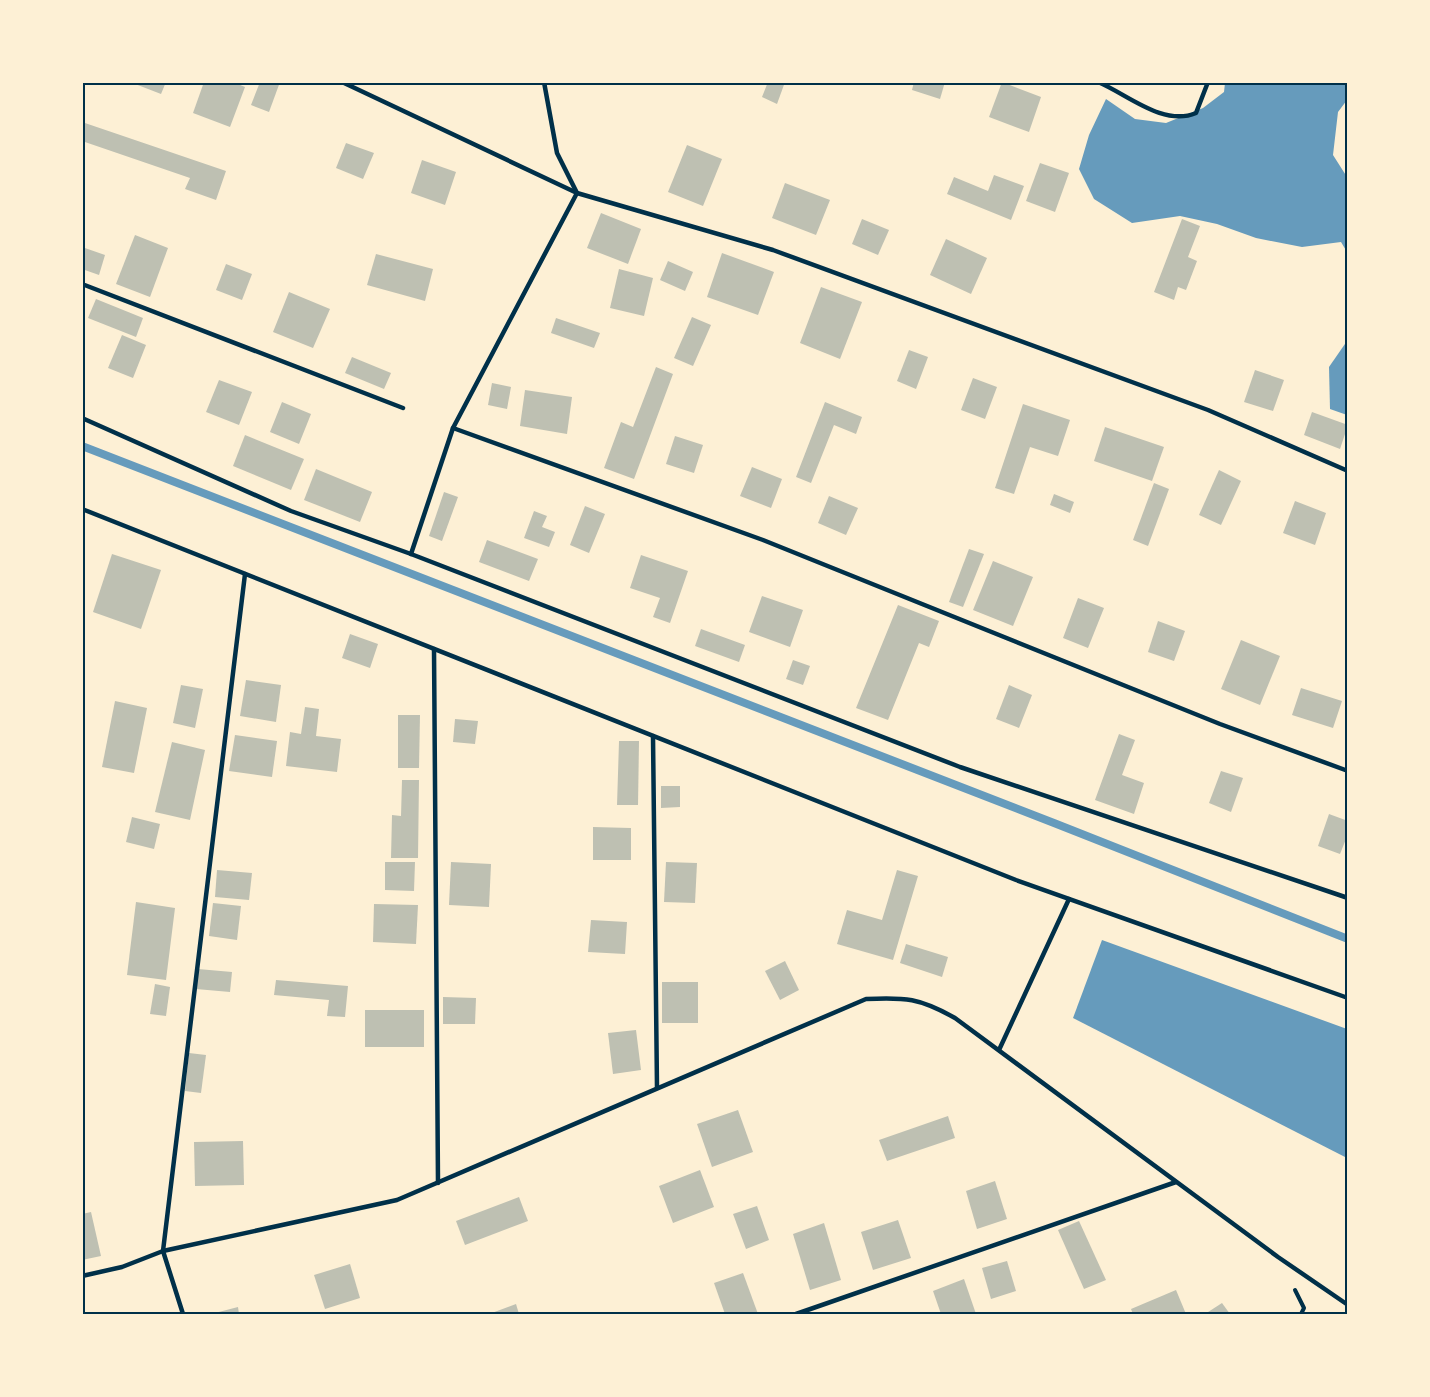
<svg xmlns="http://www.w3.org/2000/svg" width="1430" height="1397" font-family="'Fira Sans Condensed',sans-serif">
<rect width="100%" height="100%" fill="#fdf0d5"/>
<g fill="#669bbc">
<polygon points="1225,83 1347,83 1347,100 1338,112 1333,155 1347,177 1347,252 1341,242 1302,247 1256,238 1217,224 1180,216 1132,223 1094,199 1079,169 1089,135 1106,99 1135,119 1166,123 1203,108 1224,92"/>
<polygon points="1347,341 1347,415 1330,409 1329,367"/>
<polygon points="1102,940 1347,1029 1347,1158 1073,1018"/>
</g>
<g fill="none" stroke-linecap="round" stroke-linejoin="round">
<polyline stroke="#669bbc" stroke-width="8" points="82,446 1054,823 1348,939"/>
</g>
<g fill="#bec0b2">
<polygon points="130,82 166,82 161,94"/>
<polygon points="204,82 233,82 245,87 230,127 193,113"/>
<polygon points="260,82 280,82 269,112 251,105"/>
<polygon points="768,82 785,82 777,104 762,97"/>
<polygon points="914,82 945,82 940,99 912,90"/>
<polygon points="1002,82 1041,97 1029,132 989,117"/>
<polygon points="82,122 226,171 216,200 185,189 190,178 82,141"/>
<polygon points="346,143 374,153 363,179 336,168"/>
<polygon points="687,145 722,159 703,206 668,192"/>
<polygon points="422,160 456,172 445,205 411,193"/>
<polygon points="1040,163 1069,173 1055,212 1026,201"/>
<polygon points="994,175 1024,186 1011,220 947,194 954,177 988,191"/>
<polygon points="785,183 830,200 816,235 772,218"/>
<polygon points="601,213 641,229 628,264 587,248"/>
<polygon points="862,219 889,230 878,255 852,244"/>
<polygon points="1182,219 1200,226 1188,257 1197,261 1186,290 1178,287 1174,300 1154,292"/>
<polygon points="135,235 168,248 150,297 116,284"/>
<polygon points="946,239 987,258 971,294 930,275"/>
<polygon points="82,247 105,255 99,275 82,269"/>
<polygon points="722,253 774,272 758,315 707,297"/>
<polygon points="376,254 433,269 425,301 367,285"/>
<polygon points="668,261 693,272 685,291 660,280"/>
<polygon points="226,264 252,274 242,300 216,290"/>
<polygon points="619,269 653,278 644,316 610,308"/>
<polygon points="821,287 862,302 840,359 800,343"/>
<polygon points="289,292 330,309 313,348 273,332"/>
<polygon points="96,299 143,318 136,337 88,318"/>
<polygon points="692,317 711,325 693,366 674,358"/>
<polygon points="556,318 600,333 594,348 551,333"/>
<polygon points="122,335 146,345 133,378 108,368"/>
<polygon points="909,350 928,357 916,389 897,381"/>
<polygon points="352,357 391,373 384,389 345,373"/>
<polygon points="656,367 673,374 634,479 604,468 621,422 633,427"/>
<polygon points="1255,370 1284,380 1273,411 1244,402"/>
<polygon points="973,378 997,387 985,419 961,410"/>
<polygon points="219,380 252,392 239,425 206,412"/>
<polygon points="492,383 511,387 507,409 488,405"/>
<polygon points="525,390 572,397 567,434 520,426"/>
<polygon points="282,402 311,414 299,444 270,432"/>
<polygon points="825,402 862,417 856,434 834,425 811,483 796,477"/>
<polygon points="1023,404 1070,420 1058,456 1030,447 1014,494 995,488"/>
<polygon points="1312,412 1348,425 1340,449 1304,435"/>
<polygon points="1105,427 1164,447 1152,481 1094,461"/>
<polygon points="245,435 304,459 291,490 233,466"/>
<polygon points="675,436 703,445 694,473 666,464"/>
<polygon points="752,467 782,479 771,508 740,496"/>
<polygon points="316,469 372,492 360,522 304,500"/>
<polygon points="1219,470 1241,481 1221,525 1199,515"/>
<polygon points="1154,483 1169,489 1148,546 1133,540"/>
<polygon points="444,492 458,497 442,541 429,536"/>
<polygon points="1054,494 1074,502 1070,513 1050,505"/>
<polygon points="829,496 858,508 846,535 818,523"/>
<polygon points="1295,501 1326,513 1315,545 1283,533"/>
<polygon points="585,506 605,514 589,553 570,545"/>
<polygon points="534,511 547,516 542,527 555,532 549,547 524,538"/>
<polygon points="487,540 538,559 529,581 479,562"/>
<polygon points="969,549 984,554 963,607 949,602"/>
<polygon points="112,554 161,570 141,629 93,612"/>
<polygon points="641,555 688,571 670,623 653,617 660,598 630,588"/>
<polygon points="993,561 1033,577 1013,626 973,610"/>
<polygon points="762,596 803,610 790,647 749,632"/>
<polygon points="1078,598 1104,608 1088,648 1063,638"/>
<polygon points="898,605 939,621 929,647 919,643 888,720 856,708"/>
<polygon points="1158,621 1185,631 1174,661 1148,652"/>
<polygon points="701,629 745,645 739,662 695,646"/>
<polygon points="350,634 378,644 370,668 342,658"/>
<polygon points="1241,640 1280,656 1260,705 1221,689"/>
<polygon points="793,660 810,666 803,685 786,679"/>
<polygon points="246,680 281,685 276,722 240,716"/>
<polygon points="181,685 203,689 195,728 173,723"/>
<polygon points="1009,685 1032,695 1019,728 996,719"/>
<polygon points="1301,688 1342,701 1333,728 1292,715"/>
<polygon points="115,701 147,708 134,773 102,767"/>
<polygon points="305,707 319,709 316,736 341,739 337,772 286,766 290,732 301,734"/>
<polygon points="398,715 420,715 419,768 398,768"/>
<polygon points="455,719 478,721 475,744 453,742"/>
<polygon points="1119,734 1135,740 1122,775 1144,783 1134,814 1095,800"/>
<polygon points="235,735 277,741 272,777 229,771"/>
<polygon points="619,741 639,741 638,805 617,805"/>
<polygon points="172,742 205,750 190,820 155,812"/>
<polygon points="1221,771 1243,778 1231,812 1209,803"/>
<polygon points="402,780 419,780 418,858 391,858 392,815 401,816"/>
<polygon points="661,786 680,786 680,807 661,808"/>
<polygon points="1329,814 1348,821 1348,834 1340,854 1318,846"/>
<polygon points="132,817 160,824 154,849 126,842"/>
<polygon points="593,827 631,828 631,860 593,860"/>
<polygon points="385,862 415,862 414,891 385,890"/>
<polygon points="451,862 491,864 489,907 449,905"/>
<polygon points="666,862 697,863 695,903 664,902"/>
<polygon points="217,870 252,873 249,900 215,897"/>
<polygon points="897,870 918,876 893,960 837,944 847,910 882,920"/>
<polygon points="136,902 175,908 166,980 127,975"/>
<polygon points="213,903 241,906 237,940 209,936"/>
<polygon points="374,904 418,905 416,944 373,942"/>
<polygon points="591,920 627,922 625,954 588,952"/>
<polygon points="906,944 948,957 942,977 900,963"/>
<polygon points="785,961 799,990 780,1000 765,971"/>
<polygon points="198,969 232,972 230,992 196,989"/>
<polygon points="276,980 348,986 345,1017 327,1016 329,1000 274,995"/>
<rect x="662" y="982" width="36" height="41"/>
<polygon points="155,984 170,987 166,1016 150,1014"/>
<polygon points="443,997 476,998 475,1024 443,1024"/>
<rect x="365" y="1010" width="59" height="37"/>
<polygon points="636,1030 641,1070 613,1074 608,1033"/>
<polygon points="189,1053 206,1055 201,1093 185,1091"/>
<polygon points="738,1110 753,1152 712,1167 697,1124"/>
<polygon points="948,1116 955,1138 887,1161 879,1140"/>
<polygon points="243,1141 244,1185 195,1186 194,1142"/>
<polygon points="700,1170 714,1207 673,1223 659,1186"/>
<polygon points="995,1181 1007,1219 977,1229 966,1191"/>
<polygon points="519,1197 528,1221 465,1245 456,1221"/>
<polygon points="757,1206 769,1240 746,1249 733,1214"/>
<polygon points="91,1212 101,1256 82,1260 82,1214"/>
<polygon points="898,1220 911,1258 873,1270 861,1232"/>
<polygon points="1079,1221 1106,1280 1084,1289 1058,1230"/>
<polygon points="824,1223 841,1280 810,1290 793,1234"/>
<polygon points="1007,1261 1016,1291 991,1299 982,1268"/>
<polygon points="350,1264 360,1298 325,1309 314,1275"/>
<polygon points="743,1273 758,1314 725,1314 714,1283"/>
<polygon points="964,1279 976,1314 941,1314 933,1291"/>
<polygon points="1176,1290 1186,1314 1133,1314 1131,1309"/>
<polygon points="1222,1303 1230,1314 1205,1314"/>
<polygon points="516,1304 519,1314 489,1314"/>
<polygon points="238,1307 239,1314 211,1314"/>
</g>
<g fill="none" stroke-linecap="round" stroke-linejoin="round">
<polyline stroke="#003049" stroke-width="4" points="1295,1290 1304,1308 1301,1314"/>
<g stroke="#003049" stroke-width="4.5">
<polyline points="342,82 577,193 773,250 1208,410 1348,471"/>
<polyline points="544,82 557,153 577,193"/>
<path d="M1098 82C1127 94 1163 127 1196 113L1208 82"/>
<polyline points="82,284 403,408"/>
<polyline points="82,418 291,511 411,554 960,767 1348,898"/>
<polyline points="453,428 763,540 1220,724 1348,771"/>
<polyline points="82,509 1016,880 1348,998"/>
<polyline points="411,554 453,428 577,193"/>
<polyline points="434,649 438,1183"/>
<polyline points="653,736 657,1088"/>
<polyline points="999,1050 1069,899"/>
<path d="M82 1276 122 1267 163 1251 397 1200 866 999C905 997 920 998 955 1018L1278 1257 1348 1305"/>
<polyline points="183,1314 163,1251 245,574"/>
<polyline points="796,1314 1176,1182"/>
</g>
</g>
<rect width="1430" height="1397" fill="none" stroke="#fdf0d5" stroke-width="168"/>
<rect x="84" y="84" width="1262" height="1229" fill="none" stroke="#003049" stroke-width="2"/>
</svg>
